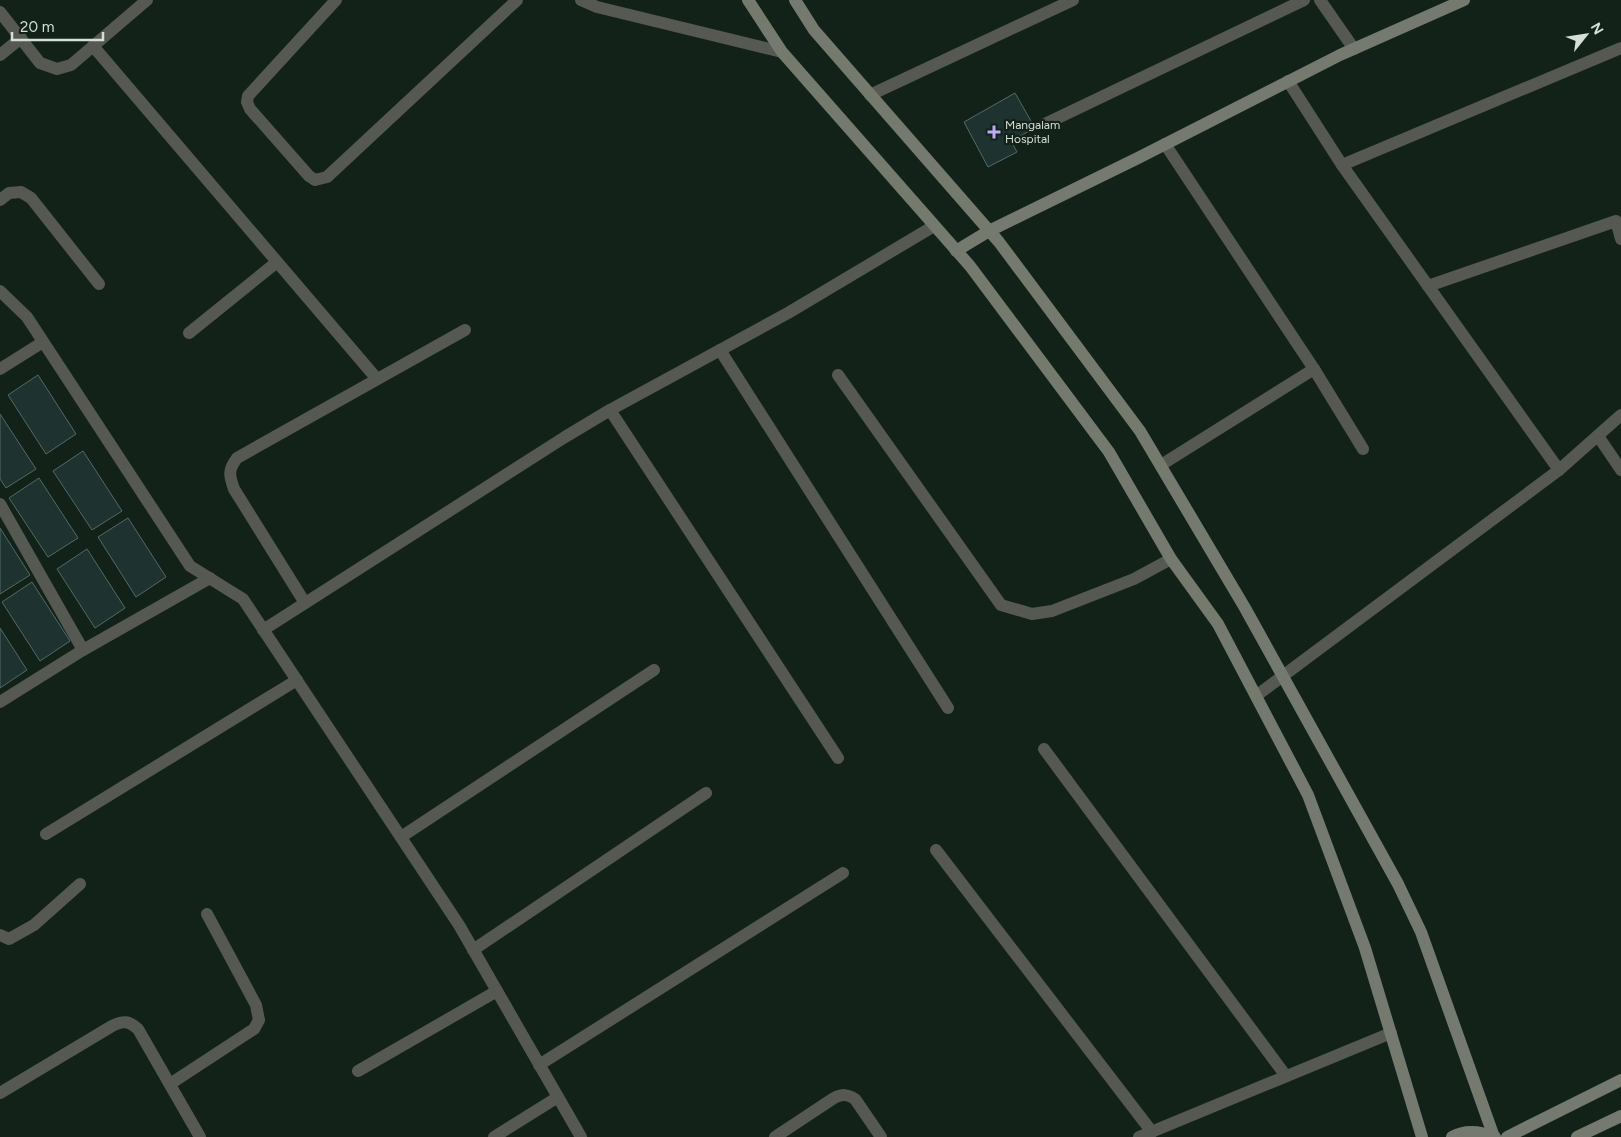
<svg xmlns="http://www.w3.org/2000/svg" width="1621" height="1137" font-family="Figtree,sans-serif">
<rect width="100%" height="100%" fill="#132218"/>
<g fill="#1e322f" stroke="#536a66">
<polygon points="1015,93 1035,128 1011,141 1017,152 988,167 964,122"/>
<polygon points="38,375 76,434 46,454 8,395"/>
<polygon points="0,414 36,469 6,488 0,479"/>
<polygon points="83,451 122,511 92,530 53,471"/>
<polygon points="39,478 78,538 48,557 9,498"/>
<polygon points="128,518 166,577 136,597 98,537"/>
<polygon points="0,528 30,575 0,594"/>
<polygon points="87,549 125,608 95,628 57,569"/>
<polygon points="32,582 70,641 40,661 2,602"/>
<polygon points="0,628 27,670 0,688"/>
</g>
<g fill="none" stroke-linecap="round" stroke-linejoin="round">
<g stroke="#555951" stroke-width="12">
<polyline points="336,0 248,96 247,102 250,109 309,176 315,180 327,177 517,0"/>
<polyline points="581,0 597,7 782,52"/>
<polyline points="1320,0 1354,49"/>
<polyline points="0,12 40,63 57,69 71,65 147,0"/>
<polyline points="93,46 377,379"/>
<polyline points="0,55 21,38"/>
<polyline points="1288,81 1342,165 1559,470"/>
<polyline points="870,95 1073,0"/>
<polyline points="1045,124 1304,0"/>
<polyline points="1165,144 1314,369 1363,449"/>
<polyline points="1342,165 1621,48"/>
<polyline points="0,200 9,193 21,192 31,198 99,284"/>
<polyline points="1428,286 1616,221 1621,239"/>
<polyline points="0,291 27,317 190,566 243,599 459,925 581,1137"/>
<polyline points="189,333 277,262"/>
<polyline points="720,350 948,708"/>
<polyline points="0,369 43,342"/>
<polyline points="838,375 1001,605 1032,614 1052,611 1134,579 1171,559"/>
<polyline points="610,410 838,758"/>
<polyline points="1598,436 1621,470"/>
<polyline points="1161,465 1314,369"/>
<polyline points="0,504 83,650"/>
<path d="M305 603 234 489C229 475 228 470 237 458L465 330"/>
<polyline points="263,630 565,437 610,410 788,313 934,226"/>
<polyline points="1256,696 1559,470 1621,415"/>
<polyline points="0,702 83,650 210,578"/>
<polyline points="1044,749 1286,1076"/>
<polyline points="46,834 297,680"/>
<polyline points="401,837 654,670"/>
<polyline points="936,850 1152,1132"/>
<polyline points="0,935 9,939 34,925 80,884"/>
<polyline points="473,950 706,793"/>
<polyline points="539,1065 843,873"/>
<polyline points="358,1071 497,991"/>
<polyline points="170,1084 254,1029 259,1020 256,1005 207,914"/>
<path d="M0 1093 112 1026C123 1020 129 1021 138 1029L200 1137"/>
<polyline points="494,1137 558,1097"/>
<path d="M775 1137 834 1098C842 1094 847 1094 855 1099L881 1137"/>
<polyline points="1139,1137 1391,1033"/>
</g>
<g stroke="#757a6e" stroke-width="12">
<polyline points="748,0 782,52 970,266 1109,452 1171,559 1218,624 1308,795 1365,948 1422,1137"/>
<polyline points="795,0 814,30 999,242 1140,431 1245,608 1398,884 1421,932 1494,1137"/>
<polyline points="956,251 989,231 1138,158 1340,55 1464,0"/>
<path d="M1452 1137C1466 1129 1480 1131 1495 1137"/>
<polyline points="1507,1137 1621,1080"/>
<polyline points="1577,1137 1621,1116"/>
</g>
</g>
<path fill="#bcaaf6" stroke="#132218" stroke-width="2" d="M991.5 124.5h5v5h5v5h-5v5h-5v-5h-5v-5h5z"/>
<g text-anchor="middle" stroke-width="4.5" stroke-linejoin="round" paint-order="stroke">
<g font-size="12" fill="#d5dfd8" stroke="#132218" text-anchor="start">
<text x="1005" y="129">Mangalam<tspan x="1005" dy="14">Hospital</tspan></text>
</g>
</g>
<g transform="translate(1586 35) rotate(60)" stroke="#132218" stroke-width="4" paint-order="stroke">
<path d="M0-4L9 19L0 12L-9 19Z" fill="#d5dfd8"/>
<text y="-8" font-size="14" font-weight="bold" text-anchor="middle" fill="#d5dfd8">N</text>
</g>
<path d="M12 32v8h91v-8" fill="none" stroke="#d5dfd8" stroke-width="2.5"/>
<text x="20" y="32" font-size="15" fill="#d5dfd8" stroke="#132218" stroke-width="4" paint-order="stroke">20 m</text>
</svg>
